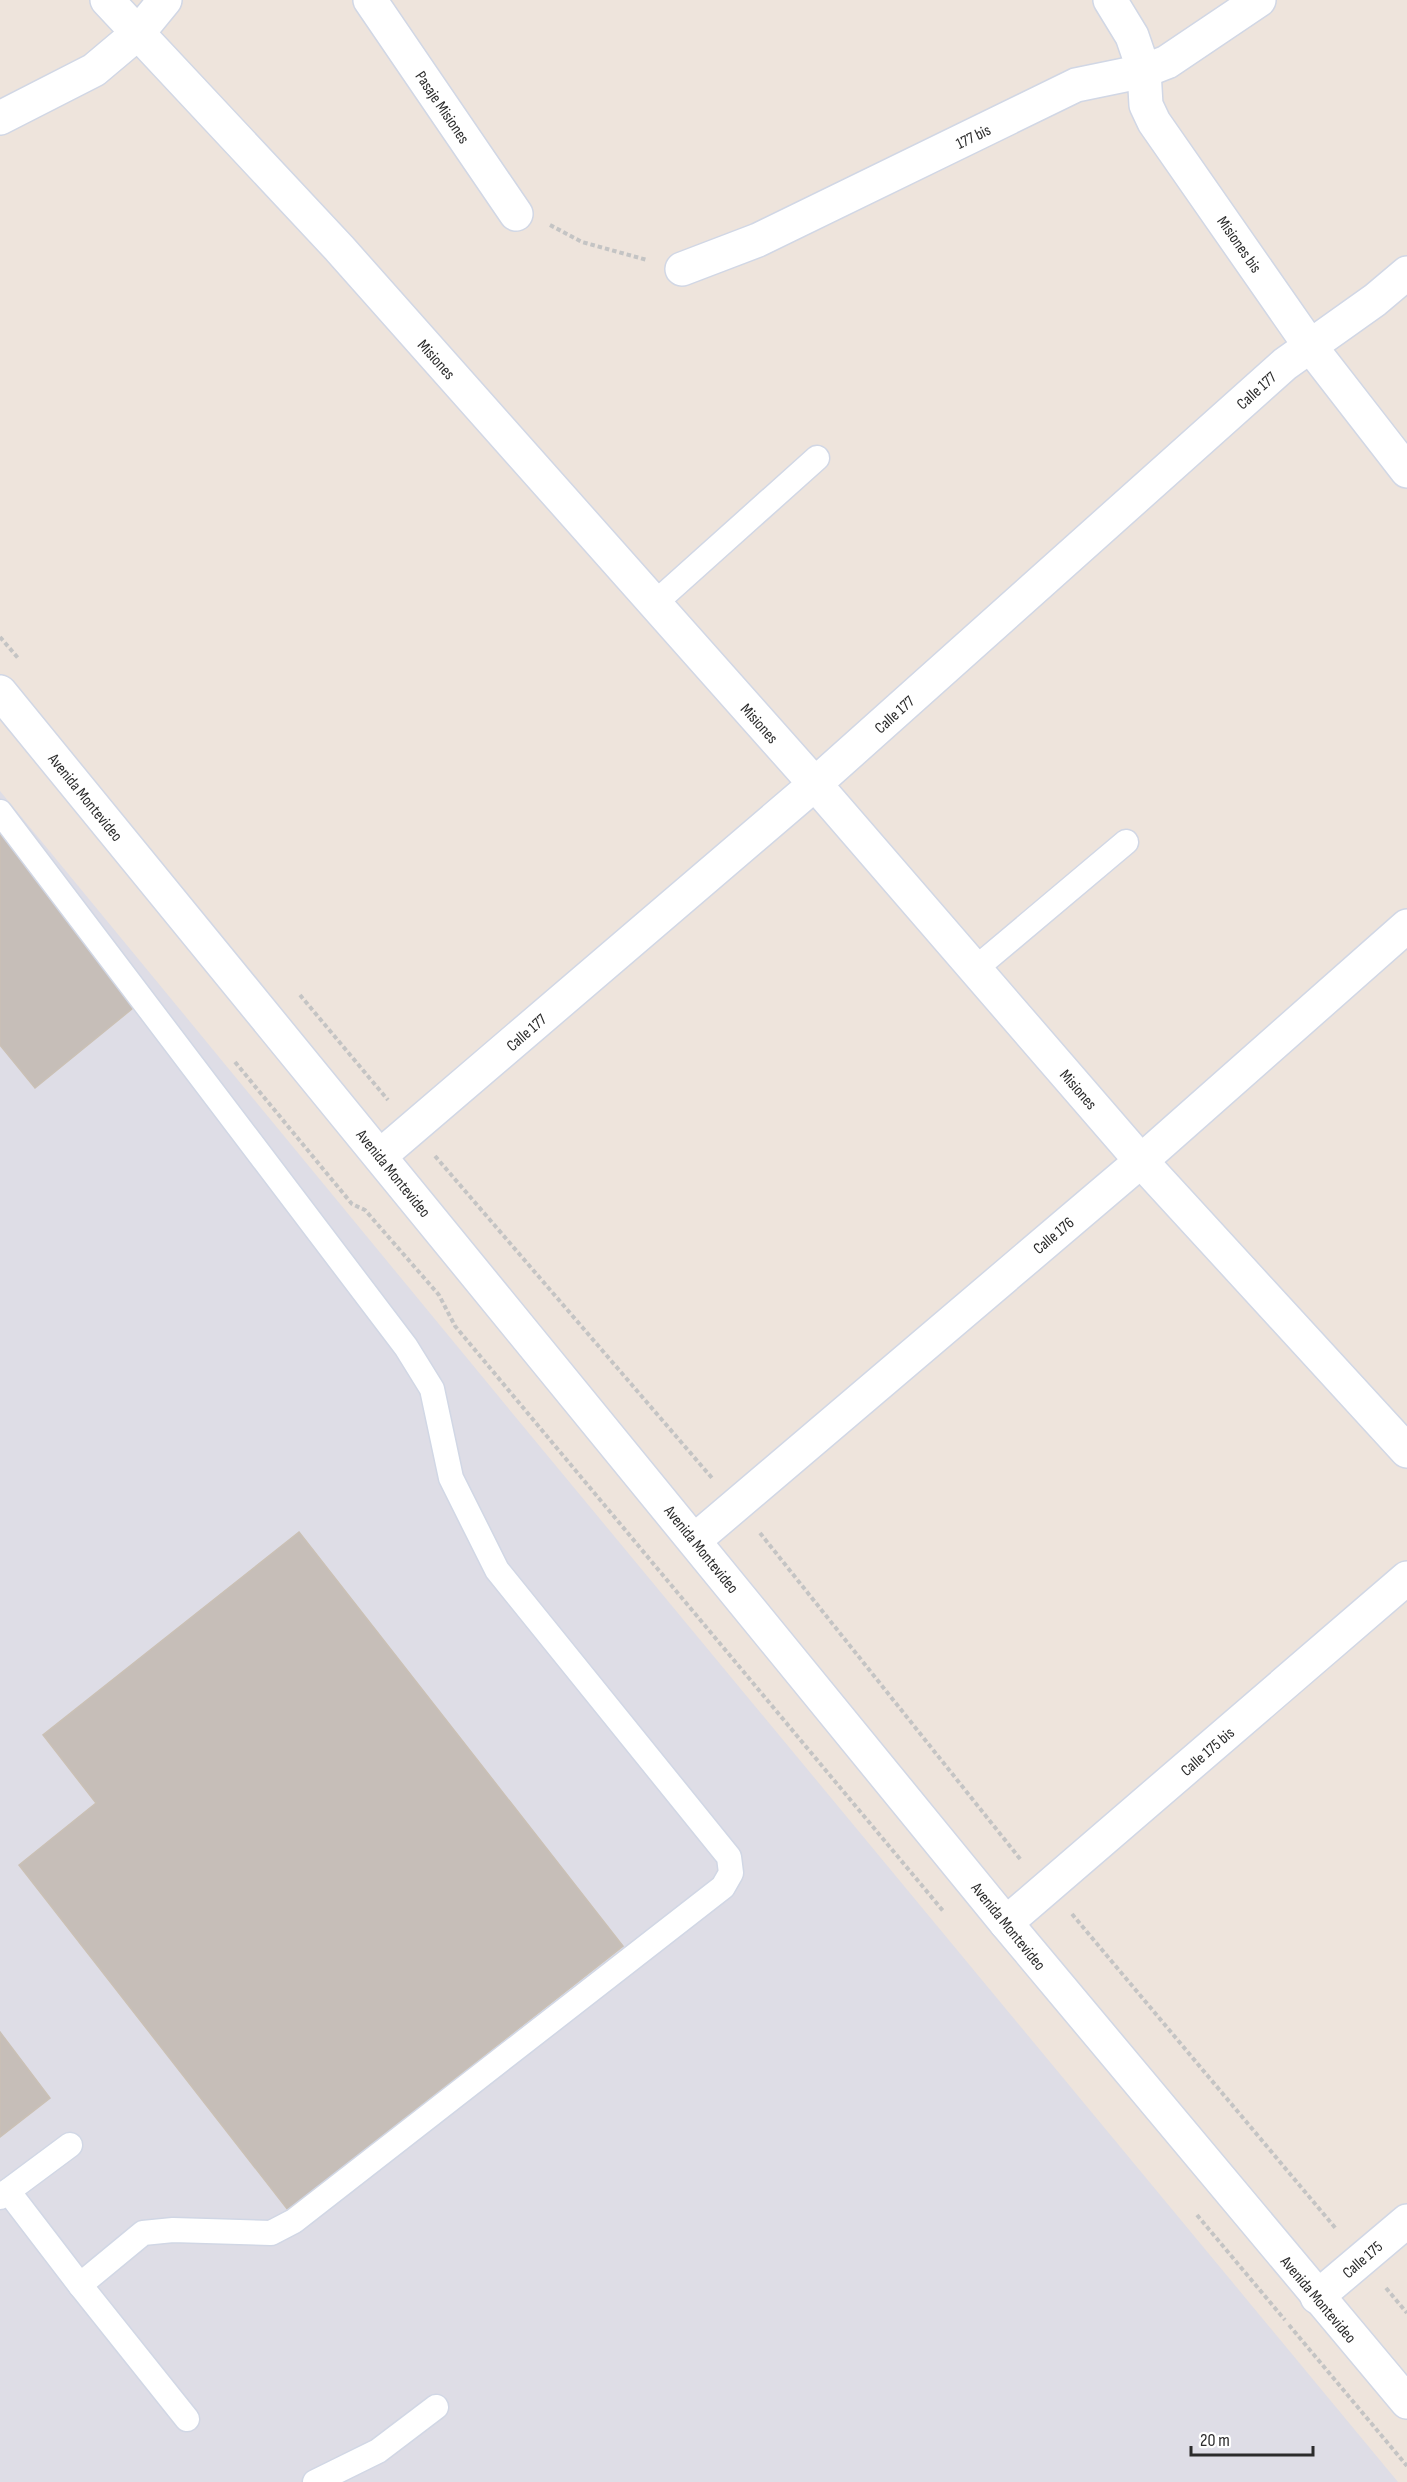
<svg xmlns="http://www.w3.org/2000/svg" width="1407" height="2482" font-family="'Sofia Sans Condensed',sans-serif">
<rect width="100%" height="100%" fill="#eee4dc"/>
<polygon fill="#dedde6" points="0,791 513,1414 1398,2482 0,2482"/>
<g fill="#c6beb8" stroke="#cac0b5" stroke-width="1.5">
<polygon points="0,830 138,1004 35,1088 0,1045"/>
<polygon points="299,1532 623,1946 288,2210 19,1865 96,1803 43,1735"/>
<polygon points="0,2032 50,2098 0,2137"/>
</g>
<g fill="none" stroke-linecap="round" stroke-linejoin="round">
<defs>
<g id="service">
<polyline points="654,604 817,458"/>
<polyline points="0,812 406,1347 432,1389 451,1478 497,1570 729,1857 731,1873 723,1887 294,2221 271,2233 173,2230 143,2233 80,2285"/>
<polyline points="975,969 1126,842"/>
<polyline points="8,2191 80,2285 187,2419"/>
<polyline points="0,2197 70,2145"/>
<polyline points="315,2482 378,2451 436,2407"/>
</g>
<g id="minor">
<polyline points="107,0 339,248 815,784 1141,1161 1407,1451"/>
<polyline points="370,0 516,214"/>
<polyline points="1110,0 1132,36 1144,71 1146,105 1154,122 1310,346 1407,471"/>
<polyline points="0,118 94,70 138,33 165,0"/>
<polyline points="682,269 758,240 1076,85 1144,71 1167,62 1259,0"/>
<polyline points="380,1156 815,784 1285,364 1375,300 1407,273"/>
<polyline points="695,1540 1141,1161 1407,926"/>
<polyline points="1006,1923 1407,1578"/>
<polyline points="1317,2297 1407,2221"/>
</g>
<polyline id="tertiary" points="0,692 1006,1923 1407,2402"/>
</defs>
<use href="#service" stroke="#d1d7e5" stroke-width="27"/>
<use href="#minor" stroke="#d1d7e5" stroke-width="36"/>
<use href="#tertiary" stroke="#d1d7e5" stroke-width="36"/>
<g stroke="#c4c4c4" stroke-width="4" stroke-dasharray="4.5 3" stroke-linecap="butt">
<polyline points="550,225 582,242 647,260"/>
<polyline points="0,637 18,658"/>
<polyline points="300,995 388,1100"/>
<polyline points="235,1062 352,1204 365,1210 439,1295 455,1326 944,1912"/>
<polyline points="435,1156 712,1478"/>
<polyline points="760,1533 1021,1860"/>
<polyline points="1072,1914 1337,2230"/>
<polyline points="1197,2215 1285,2320"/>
<polyline points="1386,2288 1407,2313"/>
<polyline points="1289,2325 1407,2466"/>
</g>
<use href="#service" stroke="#fff" stroke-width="24"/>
<use href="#minor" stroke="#fff" stroke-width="33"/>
<use href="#tertiary" stroke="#fff" stroke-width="33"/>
</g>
<g text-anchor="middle" stroke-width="4.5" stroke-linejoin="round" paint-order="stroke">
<g font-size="16" fill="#2b2b2b" stroke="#fff">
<text transform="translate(443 107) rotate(56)" y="6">Pasaje Misiones</text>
<text transform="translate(973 136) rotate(-26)" y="6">177 bis</text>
<text transform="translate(1240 244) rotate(55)" y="6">Misiones bis</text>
<text transform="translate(437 359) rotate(48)" y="6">Misiones</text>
<text transform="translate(1256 390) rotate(-42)" y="6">Calle 177</text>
<text transform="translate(894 714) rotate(-42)" y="6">Calle 177</text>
<text transform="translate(760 723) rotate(48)" y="6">Misiones</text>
<text transform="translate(86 797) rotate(51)" y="6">Avenida Montevideo</text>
<text transform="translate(526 1032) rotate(-41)" y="6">Calle 177</text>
<text transform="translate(1079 1089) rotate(49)" y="6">Misiones</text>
<text transform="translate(394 1173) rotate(51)" y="6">Avenida Montevideo</text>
<text transform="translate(1053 1235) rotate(-40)" y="6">Calle 176</text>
<text transform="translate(702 1549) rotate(51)" y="6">Avenida Montevideo</text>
<text transform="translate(1207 1751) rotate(-41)" y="6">Calle 175 bis</text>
<text transform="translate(1009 1926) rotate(51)" y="6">Avenida Montevideo</text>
<text transform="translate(1362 2259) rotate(-41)" y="6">Calle 175</text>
<text transform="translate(1319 2299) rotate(50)" y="6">Avenida Montevideo</text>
</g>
</g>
<path d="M1191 2446v9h122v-9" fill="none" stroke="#2b2b2b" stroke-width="3"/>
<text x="1200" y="2446" font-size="18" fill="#2b2b2b" stroke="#ffffff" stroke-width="4.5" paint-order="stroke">20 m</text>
</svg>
